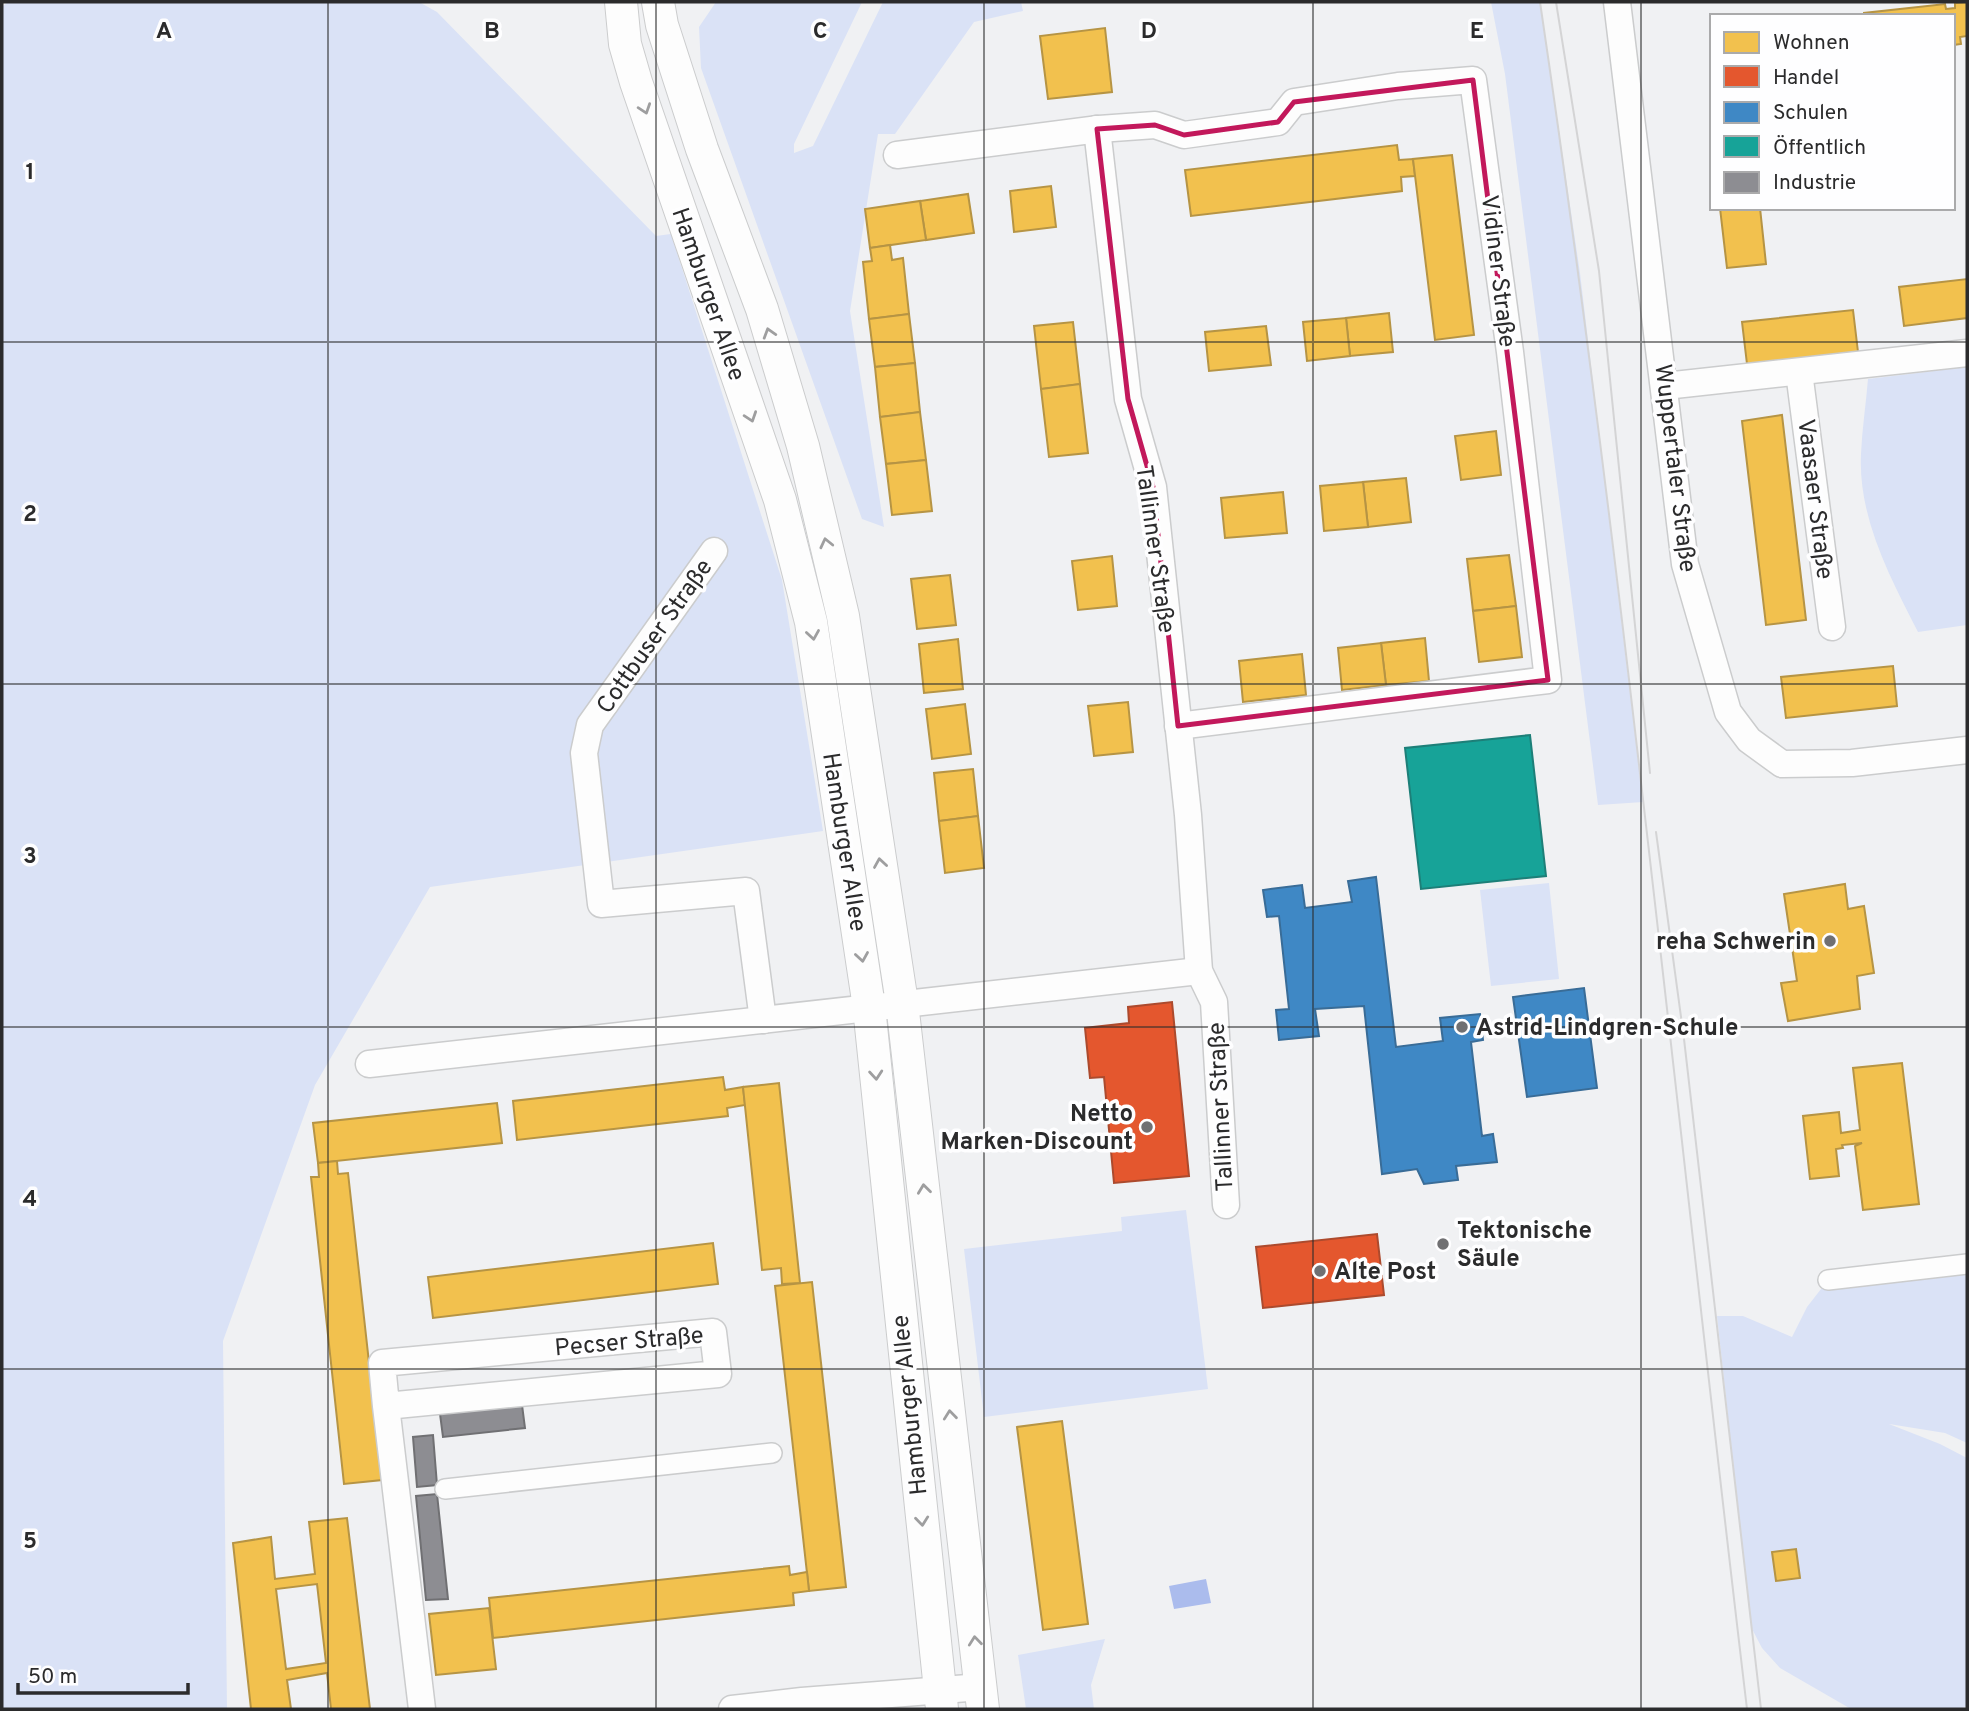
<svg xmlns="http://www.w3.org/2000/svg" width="1969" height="1711" font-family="Overpass,sans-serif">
<rect width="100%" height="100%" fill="#f0f1f3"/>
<g fill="#dae2f6">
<polygon points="8,2 419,2 437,12 656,236 671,234 782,580 823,831 430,887 315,1085 223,1341 227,1709 2,1709 2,7"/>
<polygon points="716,2 862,2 794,144 794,153 813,146 883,2 1021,2 1023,11 974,22 895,134 878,134 850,311 884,527 862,519 701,68 699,27"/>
<polygon points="1491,2 1540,2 1580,273 1643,802 1598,805 1505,74"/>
<path d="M1967 367V625L1918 632C1890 577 1858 518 1861 454 1862 429 1866 404 1868 379Z"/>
<polygon points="1549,883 1559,979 1491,986 1480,890"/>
<polygon points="1186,1210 1208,1389 984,1417 964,1249 1122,1231 1121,1217"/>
<polygon points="1967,1264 1967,1443 1945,1433 1889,1424 1940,1444 1967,1458 1967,1706 1960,1709 1851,1709 1780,1668 1762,1648 1751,1627 1717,1316 1743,1316 1792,1337 1807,1307 1828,1280"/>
<polygon points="1105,1639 1091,1685 1094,1709 1026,1709 1018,1655"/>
</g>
<polygon fill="#abbced" points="1206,1579 1211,1603 1174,1609 1169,1586"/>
<g fill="#f2c14e" stroke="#b69444" stroke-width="2" fill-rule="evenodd">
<polygon points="1967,2 1967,36 1960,37 1961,44 1953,45 1953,16 1864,16 1864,13 1945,4 1946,9 1955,8 1955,3"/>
<polygon points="1105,28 1112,92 1048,99 1040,36"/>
<polygon points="1397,145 1399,160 1413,159 1415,176 1401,177 1402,191 1191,216 1185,170"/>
<polygon points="1452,155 1474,335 1435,340 1413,159"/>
<polygon points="1051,186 1056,227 1014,232 1010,191"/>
<polygon points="968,194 974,233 926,240 920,201"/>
<polygon points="920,201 926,240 870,248 865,209"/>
<polygon points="1720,208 1760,208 1766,264 1727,268"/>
<polygon points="890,245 892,260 903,258 909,314 869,319 863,262 872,261 870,248"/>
<polygon points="1967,279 1967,318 1904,326 1899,287"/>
<polygon points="1853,310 1858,352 1747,364 1742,322"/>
<polygon points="1389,313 1393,352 1350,356 1346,318"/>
<polygon points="909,314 915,363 875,367 869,319"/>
<polygon points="1346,318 1350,356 1307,361 1303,322"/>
<polygon points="1073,322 1080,384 1041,389 1034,326"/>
<polygon points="1266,326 1271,365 1209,371 1205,332"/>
<polygon points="915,363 920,412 880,417 875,367"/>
<polygon points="1080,384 1088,453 1049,457 1041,389"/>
<polygon points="920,412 926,460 886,464 880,417"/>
<polygon points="1782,415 1806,620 1766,625 1742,421"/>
<polygon points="1496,431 1501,475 1461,480 1455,436"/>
<polygon points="926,460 932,511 892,515 886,464"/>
<polygon points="1406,478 1411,522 1368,527 1363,482"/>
<polygon points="1363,482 1368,527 1324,531 1320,486"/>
<polygon points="1283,492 1287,533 1225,538 1221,498"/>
<polygon points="1509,555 1516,606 1473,611 1467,559"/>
<polygon points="1112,556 1117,606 1078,610 1072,561"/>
<polygon points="950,575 956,625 917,629 911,579"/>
<polygon points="1516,606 1522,657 1479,662 1473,611"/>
<polygon points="1425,638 1429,681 1386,685 1381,643"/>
<polygon points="958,639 963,689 924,693 919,644"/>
<polygon points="1381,643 1386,685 1342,690 1338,648"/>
<polygon points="1302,654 1306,695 1243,702 1239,661"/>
<polygon points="1893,666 1897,706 1786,718 1781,677"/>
<polygon points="1128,702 1133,752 1094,756 1088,706"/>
<polygon points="965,704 971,754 932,759 926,709"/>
<polygon points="973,769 978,816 939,821 934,773"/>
<polygon points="978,816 984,868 945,873 939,821"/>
<polygon points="1845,884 1848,909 1864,906 1874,973 1857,976 1860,1009 1788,1021 1781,983 1797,981 1784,894"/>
<polygon points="1902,1063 1919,1204 1863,1210 1855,1146 1862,1143 1842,1145 1843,1148 1836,1149 1839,1176 1810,1179 1803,1116 1839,1112 1841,1133 1860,1130 1853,1068"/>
<polygon points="723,1077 725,1090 743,1087 745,1105 727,1108 728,1116 517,1140 513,1101"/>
<polygon points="779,1083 800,1283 782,1284 781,1268 762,1270 743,1087"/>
<polygon points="497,1103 502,1143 318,1163 313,1123"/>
<polygon points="337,1161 338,1174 348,1173 382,1480 344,1484 311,1177 319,1177 318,1163"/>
<polygon points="713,1243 718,1284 433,1318 428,1277"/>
<polygon points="812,1282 846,1587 809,1591 775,1286"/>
<polygon points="1062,1421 1088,1624 1043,1630 1017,1427"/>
<path d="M347 1518 370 1709H331L327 1673 287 1680 291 1709H251L233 1543 271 1537 275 1579 315 1574 309 1522ZM317 1584 326 1663 286 1669 276 1589Z"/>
<polygon points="1796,1549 1800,1578 1776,1581 1772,1552"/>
<polygon points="789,1566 790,1575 807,1572 809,1591 793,1593 794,1605 493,1638 489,1598"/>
<polygon points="489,1608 496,1669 436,1675 429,1614"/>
</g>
<g fill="#e4572e" stroke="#ac4a2d" stroke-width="2">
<polygon points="1172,1002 1189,1176 1114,1183 1104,1077 1090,1078 1085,1028 1129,1023 1128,1007"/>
<polygon points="1377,1234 1384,1295 1263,1308 1256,1247"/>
</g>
<g fill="#3f88c5" stroke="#396c97" stroke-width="2">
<polygon points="1376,877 1396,1047 1443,1041 1440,1018 1480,1014 1483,1040 1471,1042 1482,1136 1493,1134 1497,1162 1456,1166 1458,1180 1424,1184 1417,1169 1382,1174 1364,1006 1315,1009 1319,1036 1279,1040 1276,1010 1289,1009 1279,916 1267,917 1263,890 1302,885 1305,908 1352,902 1348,881"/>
<polygon points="1584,988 1597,1088 1527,1097 1513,997"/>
</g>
<polygon fill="#17a398" stroke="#1d7f78" stroke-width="2" points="1530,735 1546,876 1421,889 1405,748"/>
<g fill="#8d8d92" stroke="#707073" stroke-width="2">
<polygon points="522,1405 525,1428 443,1437 440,1414"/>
<polygon points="433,1435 437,1485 417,1487 413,1437"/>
<polygon points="437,1494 448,1599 426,1600 416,1496"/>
</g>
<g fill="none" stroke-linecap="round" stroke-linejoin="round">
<defs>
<g id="pedestrian">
<polyline points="1828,1280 1967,1264"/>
<polyline points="445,1489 772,1453"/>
</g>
<g id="minor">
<polyline points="1617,2 1685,564 1728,712 1749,740 1782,764 1852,763 1967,750"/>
<polyline points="1097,129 1128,399 1153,487 1188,815 1199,971 1214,1002 1226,1205"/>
<polyline points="897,155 1099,129 1155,125 1184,135 1278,122 1294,102 1398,86 1473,80 1510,352 1548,680 1178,726"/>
<polyline points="1799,372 1832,627"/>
<polyline points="1665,386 1967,353"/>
<polyline points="714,551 590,725 584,753 601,904 746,891 763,1020"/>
<polyline points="369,1064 1199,971"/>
<polyline points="386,1406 718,1374 713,1332 382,1363 386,1406 422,1709"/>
<polyline points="732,1709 802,1701 981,1687"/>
</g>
<g id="tertiary">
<polyline points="621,2 625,44 636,82 780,500 811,622 869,1007 942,1709"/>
<polyline points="658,2 662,25 702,149 762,309 803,446 843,616 902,1003 983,1709"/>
</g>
</defs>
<use href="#pedestrian" stroke="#cbcccd" stroke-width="22"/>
<use href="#minor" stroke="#cbcccd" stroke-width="29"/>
<use href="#tertiary" stroke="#cbcccd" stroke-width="34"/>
<use href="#pedestrian" stroke="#fdfdfd" stroke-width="19"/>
<use href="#minor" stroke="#fdfdfd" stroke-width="26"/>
<use href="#tertiary" stroke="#fdfdfd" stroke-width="32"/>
<g stroke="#d4d4d5" stroke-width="2">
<path d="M1540 2C1624 569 1679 1140 1747 1709"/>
<polyline points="1556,2 1599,271 1650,773"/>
<polyline points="1656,832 1684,1039 1761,1709"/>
</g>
</g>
<defs><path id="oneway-chevron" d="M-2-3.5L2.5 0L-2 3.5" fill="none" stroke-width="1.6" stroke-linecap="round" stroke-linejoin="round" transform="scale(1.75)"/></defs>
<g stroke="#9e9e9f">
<use href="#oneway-chevron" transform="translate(645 109) rotate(71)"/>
<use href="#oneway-chevron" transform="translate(769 333) rotate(-107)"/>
<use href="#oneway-chevron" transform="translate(751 417) rotate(71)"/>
<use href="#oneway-chevron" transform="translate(826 543) rotate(-103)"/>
<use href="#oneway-chevron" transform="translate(813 635) rotate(81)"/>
<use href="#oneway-chevron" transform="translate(880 863) rotate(-99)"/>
<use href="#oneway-chevron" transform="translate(862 957) rotate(81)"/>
<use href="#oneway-chevron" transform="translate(876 1075) rotate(85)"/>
<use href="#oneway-chevron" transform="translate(924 1189) rotate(-97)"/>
<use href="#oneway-chevron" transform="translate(950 1415) rotate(-96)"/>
<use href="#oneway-chevron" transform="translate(922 1521) rotate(84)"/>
<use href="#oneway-chevron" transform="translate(975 1641) rotate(-96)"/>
</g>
<path fill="none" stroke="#c2185b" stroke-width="5" stroke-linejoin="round" d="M1473 80 1548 680 1178 726 1153 487 1128 399 1097 129 1155 125 1184 135 1278 122 1294 102Z"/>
<path fill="none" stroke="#2b2b2c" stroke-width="2" stroke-opacity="0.55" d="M328 2V1709M656 2V1709M984 2V1709M1313 2V1709M1641 2V1709M2 342H1967M2 684H1967M2 1027H1967M2 1369H1967"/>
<g fill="#707072" stroke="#fefeff" stroke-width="2.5">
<circle cx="1830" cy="941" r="7"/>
<circle cx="1462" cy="1027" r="7"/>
<circle cx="1147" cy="1127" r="7"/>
<circle cx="1443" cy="1244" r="7"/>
<circle cx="1320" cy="1271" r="7"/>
</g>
<g text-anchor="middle" stroke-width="7" stroke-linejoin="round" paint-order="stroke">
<g font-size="24" fill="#2b2b2c" stroke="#fefeff">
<text transform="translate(1499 271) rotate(83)" y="8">Vidiner Straße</text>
<text transform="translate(709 294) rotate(71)" y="8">Hamburger Allee</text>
<text transform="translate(1676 468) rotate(83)" y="8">Wuppertaler Straße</text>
<text transform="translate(1816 499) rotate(83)" y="8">Vaasaer Straße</text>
<text transform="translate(1156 549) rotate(82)" y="8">Tallinner Straße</text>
<text transform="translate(654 636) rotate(-55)" y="8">Cottbuser Straße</text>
<text transform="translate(845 842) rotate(81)" y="8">Hamburger Allee</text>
<text transform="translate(1220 1107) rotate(-93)" y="8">Tallinner Straße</text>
<text transform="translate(629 1341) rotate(-5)" y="8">Pecser Straße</text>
<text transform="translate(909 1405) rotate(-96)" y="8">Hamburger Allee</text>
</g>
<g font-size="24" font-weight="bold" fill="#2b2b2c" stroke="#fefeff" text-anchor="start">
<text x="1816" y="949" text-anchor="end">reha Schwerin</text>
<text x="1476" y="1035">Astrid-Lindgren-Schule</text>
<text x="1133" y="1121" text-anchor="end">Netto<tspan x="1133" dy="28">Marken-Discount</tspan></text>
<text x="1457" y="1238">Tektonische<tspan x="1457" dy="28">Säule</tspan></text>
<text x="1334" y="1279">Alte Post</text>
</g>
</g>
<g font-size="23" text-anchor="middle" font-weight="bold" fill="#2b2b2c" stroke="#fefeff" stroke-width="7" stroke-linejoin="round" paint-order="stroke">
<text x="164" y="38">A</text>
<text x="492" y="38">B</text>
<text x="820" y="38">C</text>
<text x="1149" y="38">D</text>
<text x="1477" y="38">E</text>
<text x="30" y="179">1</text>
<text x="30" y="521">2</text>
<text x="30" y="863">3</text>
<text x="30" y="1206">4</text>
<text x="30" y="1548">5</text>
</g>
<rect width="1969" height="1711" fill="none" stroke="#2b2b2c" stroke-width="7"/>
<rect x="1710" y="14" width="245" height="196" fill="#fefeff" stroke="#aaaaab" stroke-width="2"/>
<rect x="1724" y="32" width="35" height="21" fill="#f2c14e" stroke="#aaaaab" stroke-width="2"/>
<text x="1773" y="49" font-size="21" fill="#2b2b2c">Wohnen</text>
<rect x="1724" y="66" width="35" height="21" fill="#e4572e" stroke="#aaaaab" stroke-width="2"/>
<text x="1773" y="84" font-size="21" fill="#2b2b2c">Handel</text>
<rect x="1724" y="102" width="35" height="21" fill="#3f88c5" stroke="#aaaaab" stroke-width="2"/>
<text x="1773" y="119" font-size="21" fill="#2b2b2c">Schulen</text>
<rect x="1724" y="136" width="35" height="21" fill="#17a398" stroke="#aaaaab" stroke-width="2"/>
<text x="1773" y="154" font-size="21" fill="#2b2b2c">Öffentlich</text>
<rect x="1724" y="172" width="35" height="21" fill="#8d8d92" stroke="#aaaaab" stroke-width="2"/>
<text x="1773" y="189" font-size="21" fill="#2b2b2c">Industrie</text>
<path d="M18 1683v10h170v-10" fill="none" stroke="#2b2b2c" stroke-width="3.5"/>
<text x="28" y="1683" font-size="21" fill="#2b2b2c" stroke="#fefeff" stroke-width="5" paint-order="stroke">50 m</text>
</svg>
